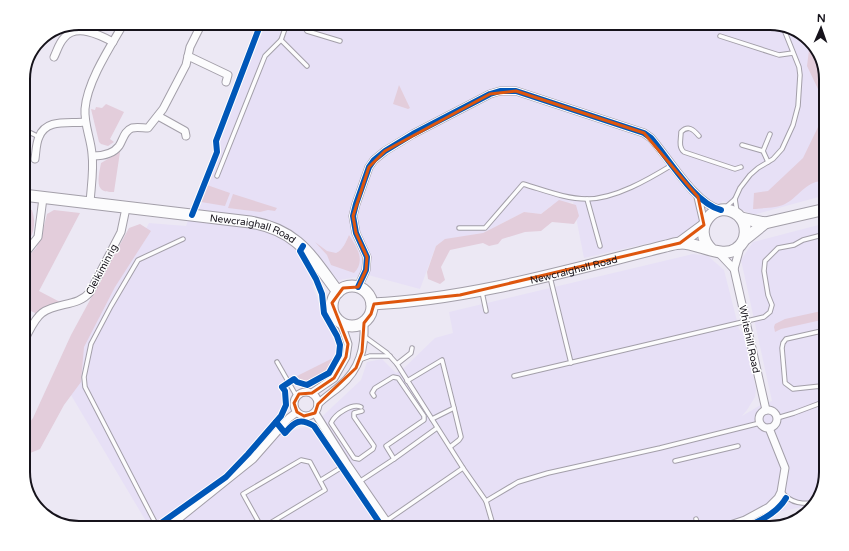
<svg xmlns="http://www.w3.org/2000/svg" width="849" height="551" font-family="'Varela Round',sans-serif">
<rect width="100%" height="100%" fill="#ece8f4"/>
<polygon fill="#e7e0f6" points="266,23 770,23 801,32 819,51 826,76 826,195 753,215 723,201 684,235 584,258 573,202 552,205 541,214 524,212 483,233 444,240 436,246 420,289 368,275 312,285 338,351 336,361 327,371 320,377 309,381 301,380 295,378 282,386 285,394 286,405 285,413 281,420 294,430 313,425 361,380 367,362 382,359 396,373 405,367 435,338 453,333 449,312 693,254 708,256 724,270 739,329 744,334 756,389 755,397 747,410 742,416 759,406 772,401 741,260 753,242 826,223 826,472 817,503 814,505 782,511 739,528 150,528 68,390 77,357 149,223 186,226 215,150"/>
<g fill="#e3cddb">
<path d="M800 32 819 51 826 76V182C809 177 798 198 785 204 778 208 762 208 753 209L754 193 768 191 803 158 819 125 818 89 807 66 809 50Z"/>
<polygon points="399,85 410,108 408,109 393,104"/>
<polygon points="106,104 124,112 110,139 114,142 108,146 101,144 99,142 91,109 95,110 96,107 102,108"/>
<path d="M120 152 114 192C109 192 104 192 101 189 96 184 100 169 101 163Z"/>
<polygon points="207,185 230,193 225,206 201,202"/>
<polygon points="233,194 277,208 275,211 268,210 260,212 228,208"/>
<polygon points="559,200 576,205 579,216 574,224 552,222 541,231 525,232 502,239 498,244 489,246 483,243 450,250 441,267 445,280 440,284 428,279 427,272 436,246 445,239 483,233 524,212 541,214"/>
<path d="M23 209 32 210C37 225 33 236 24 248Z"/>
<polygon points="54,210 80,213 39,291 60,302 37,314 31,311 23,324 23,262 36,248 41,238 47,214"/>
<polygon points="140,224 151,231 115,287 84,347 81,382 64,405 40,449 23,456 23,431 33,418 71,335 129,228"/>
<path d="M349 235C357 247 366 261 354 273L331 265 327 255 315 242 327 251 336 253C343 250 346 242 349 235Z"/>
<polygon points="826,310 826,319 781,329 775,332 774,327 775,324 785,319"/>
<path d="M337 356C335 367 320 380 308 381 303 381 299 379 295 378L297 376Z"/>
</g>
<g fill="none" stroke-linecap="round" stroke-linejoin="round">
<defs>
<g id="service">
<polyline points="302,23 307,31 340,41"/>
<polyline points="720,36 779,55 793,53"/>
<polyline points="281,40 307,66"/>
<polyline points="23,129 39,137"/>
<path d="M699 136C693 129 688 125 681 132 681 139 678 147 684 152L735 169 741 167"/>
<polyline points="742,145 763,151 768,162"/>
<polyline points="763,151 770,134"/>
<polyline points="217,176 265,56 281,40 287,23"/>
<polyline points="587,199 600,246"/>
<polyline points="735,199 737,212"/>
<polyline points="726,207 735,199 740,188 750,175 758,168 773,159 782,149 793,125 798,106 800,75 799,67 783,27"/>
<path d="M459 228H485L523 184C544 190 565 199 587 199 615 199 649 179 672 165"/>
<polyline points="550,277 571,363"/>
<polyline points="482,292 486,311"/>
<polyline points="365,337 387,353 397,364 463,468 486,501 493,525 499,528"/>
<polyline points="359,360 370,356 390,356"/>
<polyline points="277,362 297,397"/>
<polyline points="397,364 411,353 412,348"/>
<polyline points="514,376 764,317 770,312 772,305 768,295 764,271 765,261 778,248 794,245 803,240 826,234"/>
<polyline points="407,381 442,360 454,408 432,419"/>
<polyline points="374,396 372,393 375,388 393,377 398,378 424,416 424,420 386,446 394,459"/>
<polyline points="822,403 821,386 793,389 785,383 782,348 783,343 786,339 826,330"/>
<path d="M361 407C352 403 335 414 331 423L354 458 359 459 373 449 374 446 354 417V413L362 411"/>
<polyline points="777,418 794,413 826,401"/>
<polyline points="450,447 459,440 461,437 454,408"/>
<polygon points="301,460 310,462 325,490 262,528 243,494"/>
<polyline points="675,461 738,446"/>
<polyline points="321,480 347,464"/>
<polyline points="359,482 394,459 437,428"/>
<path d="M782 492C791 504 803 504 817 503"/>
<polyline points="486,501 518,482 548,473 660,448 760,423"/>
<polyline points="696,519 699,528"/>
<polyline points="386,521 463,468"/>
<polyline points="158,528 85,387 84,377 91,344 111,306 138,260 183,239"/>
<polyline points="501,528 520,524 521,528"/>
</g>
<g id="minor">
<polyline points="188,56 228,75 226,82"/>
<path d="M54 57C57 51 59 43 64 38 76 23 100 35 113 42"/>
<polyline points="158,116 185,131 186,136"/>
<path d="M93 156C102 156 113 154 119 146 123 140 124 131 132 128 137 127 143 128 148 128L163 109 186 65 190 47 202 23"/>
<path d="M35 159C36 152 36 143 39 137 46 118 69 124 85 122"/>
<polyline points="698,197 704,223"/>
<path d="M90 203C91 187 94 170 92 154 91 139 84 125 85 109 87 82 110 47 124 23"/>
<polyline points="741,244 734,269 766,410"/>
<polyline points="718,252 734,269"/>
<polyline points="23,256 38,237 43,198"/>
<path d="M358 287 366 270 367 257 356 233 353 216 356 204 369 167 374 160 385 151 413 134 490 94 500 91H516L644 133 651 138C669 158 695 204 721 210"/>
<path d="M23 342C29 333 33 320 42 313 57 302 78 307 90 292L121 232 126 208"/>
<circle cx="306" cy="404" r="12"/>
<polyline points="312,393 334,378 346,357 348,344 341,323"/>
<path d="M318 404C325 397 333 392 340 386 360 369 365 348 364 323"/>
<circle cx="768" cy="419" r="9"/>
<polyline points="315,413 347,464 391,528"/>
<polyline points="167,528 253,459 289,418 297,412"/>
<polyline points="721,528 745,520 769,507 778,498 781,492 785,468 769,428"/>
</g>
<g id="primary">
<path id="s1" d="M23 195 250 222C298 230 311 256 338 292"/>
<polyline points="741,218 765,223 826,209"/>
<polyline points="744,240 765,223"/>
<polyline points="680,243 703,226"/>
<circle cx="352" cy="306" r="20"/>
<path id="s2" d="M372 304C472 299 569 270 666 246 671 245 676 243 681 243 698 243 722 259 736 249 748 241 748 224 738 215 716 197 689 229 712 250"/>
</g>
</defs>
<use href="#service" stroke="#a39fa9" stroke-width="5.5"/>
<use href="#minor" stroke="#a39fa9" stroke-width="9"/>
<use href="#primary" stroke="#a39fa9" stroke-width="13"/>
<use href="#service" stroke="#fcfcfd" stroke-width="3.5"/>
<use href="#minor" stroke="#fcfcfd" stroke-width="7"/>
<use href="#primary" stroke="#fcfcfd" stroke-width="11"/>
<defs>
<g id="cycleway">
<polyline points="192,215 217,152 216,141 261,23"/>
<path d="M358 287 366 270 367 257 356 233 353 216 356 204 369 167 374 160 385 151 413 134 490 94 500 91H516L644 133 651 138C669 159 695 204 721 210"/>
<path d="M276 422 285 433C295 421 300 418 314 426L383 528"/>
<polyline points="150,528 157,526 226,477 248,454 281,416 286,405 285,391 282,387 294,379 297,382 307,385 329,373 339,355 340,345 337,336 324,313 322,294 316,279 300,251 303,246"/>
<path d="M743 528C759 522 778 512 786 498"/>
</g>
</defs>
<use href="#cycleway" stroke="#fff" stroke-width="8"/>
<use href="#cycleway" stroke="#0057b8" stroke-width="6"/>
</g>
<path fill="none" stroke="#de560d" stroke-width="3" stroke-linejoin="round" d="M516 91 644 133 698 197 704 225 680 243 460 295 374 304 371 314 364 323 362 352 356 368 318 404 315 413 304 416 297 412 294 403 299 394 312 393 334 378 346 357 348 344 332 303 343 288 358 287 366 270 367 257 356 233 353 216 369 167 385 151 490 94Z"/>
<g text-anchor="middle" stroke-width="3" stroke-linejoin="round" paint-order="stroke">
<g font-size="10" fill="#16131b" stroke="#fff">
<text dy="4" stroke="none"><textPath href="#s1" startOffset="233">Newcraighall Road</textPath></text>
<text transform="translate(101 269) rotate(-62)" y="4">Cleikiminrig</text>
<text dy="4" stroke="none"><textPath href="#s2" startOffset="205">Newcraighall Road</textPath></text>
<text transform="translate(750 339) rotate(78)" y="4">Whitehill Road</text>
</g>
</g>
<path d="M0 0H849V551H0ZM79 30H770A49 49 0 0 1 819 79V472A49 49 0 0 1 770 521H79A49 49 0 0 1 30 472V79A49 49 0 0 1 79 30Z" fill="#fff" fill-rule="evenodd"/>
<path fill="none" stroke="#16131b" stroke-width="2" d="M79 30H770A49 49 0 0 1 819 79V472A49 49 0 0 1 770 521H79A49 49 0 0 1 30 472V79A49 49 0 0 1 79 30Z"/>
<g transform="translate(821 28) rotate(2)" stroke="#ffffff" stroke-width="3" paint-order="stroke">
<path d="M0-3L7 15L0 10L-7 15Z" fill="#16131b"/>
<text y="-6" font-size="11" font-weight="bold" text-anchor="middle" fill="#16131b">N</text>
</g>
</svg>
